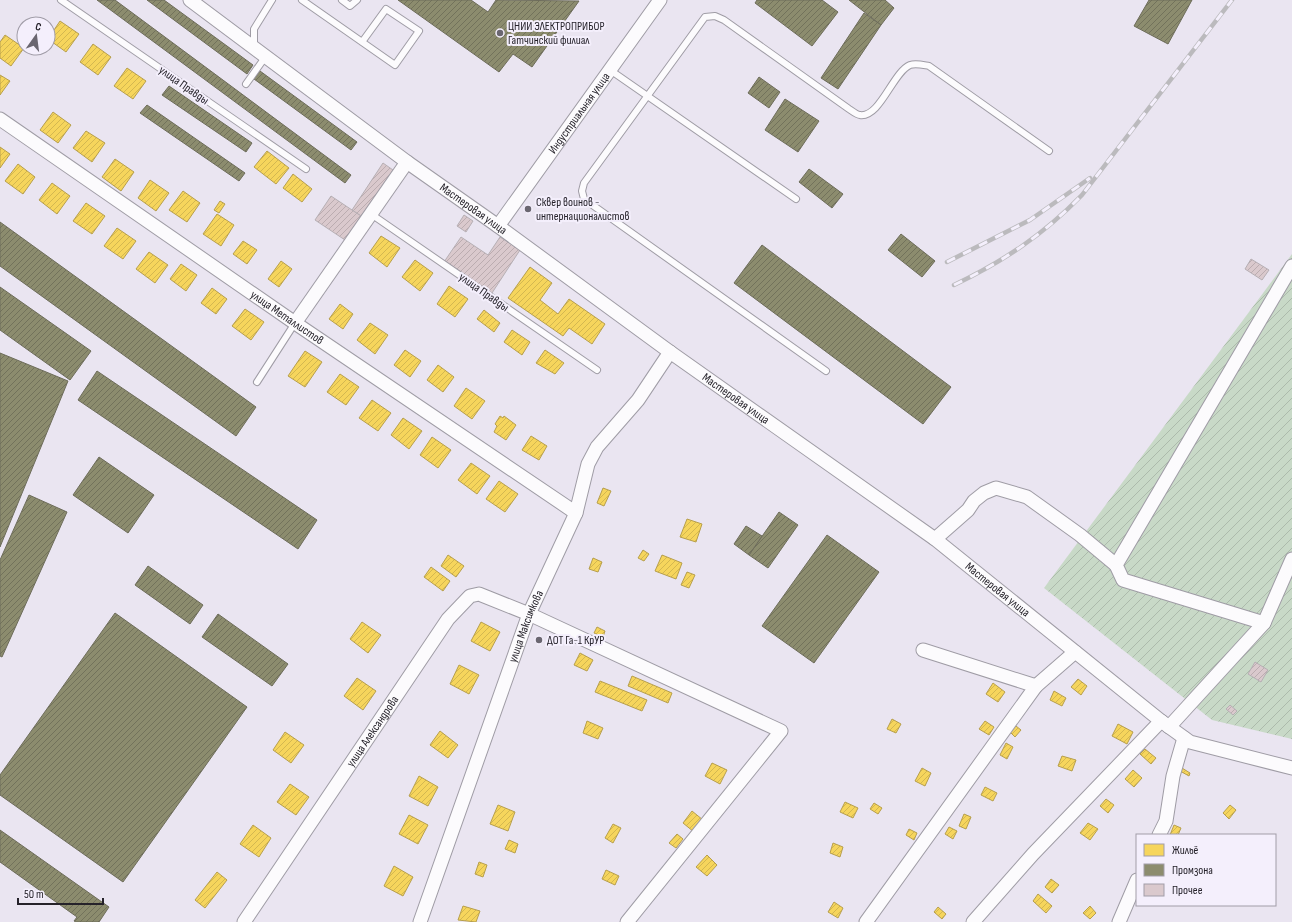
<svg xmlns="http://www.w3.org/2000/svg" width="1292" height="922" font-family="'Sofia Sans Condensed',sans-serif">
<defs>
<pattern id="garden-furrows" width="10" height="10" patternUnits="userSpaceOnUse"><rect width="10" height="10" fill="#c8d9c7"/><path d="M-1 1l2-2M0 10L10 0M9 11l2-2" fill="none" stroke="#acbaab"/></pattern>
<pattern id="homes-hatch" width="6" height="6" patternUnits="userSpaceOnUse"><rect width="6" height="6" fill="#f6d55c"/><path d="M-1 1l2-2M0 6l6-6M5 7l2-2" fill="none" stroke="#d3b750"/></pattern>
<pattern id="industry-hatch" width="6" height="6" patternUnits="userSpaceOnUse"><rect width="6" height="6" fill="#8c8c6e"/><path d="M-1 1l2-2M0 6l6-6M5 7l2-2" fill="none" stroke="#72725b"/></pattern>
<pattern id="building-hatch" width="6" height="6" patternUnits="userSpaceOnUse"><rect width="6" height="6" fill="#dac9cd"/><path d="M-1 1l2-2M0 6l6-6M5 7l2-2" fill="none" stroke="#bbacb0"/></pattern>
</defs>
<rect width="100%" height="100%" fill="#eae5f1"/>
<polygon fill="url(#garden-furrows)" points="1292,254 1292,739 1212,720 1044,588"/>
<g fill="url(#homes-hatch)" stroke="#b79f4d">
<polygon points="60,21 79,34 66,52 48,39"/>
<polygon points="5,35 24,48 11,66 0,58 0,42"/>
<polygon points="93,44 111,57 98,75 80,62"/>
<polygon points="127,68 146,81 133,99 114,86"/>
<polygon points="0,75 10,81 0,95"/>
<polygon points="53,112 71,125 58,143 40,130"/>
<polygon points="86,131 105,143 92,162 73,148"/>
<polygon points="0,147 10,154 0,168"/>
<polygon points="267,151 289,168 276,184 254,167"/>
<polygon points="115,159 134,172 121,191 102,177"/>
<polygon points="18,164 35,177 23,194 5,181"/>
<polygon points="293,174 312,189 302,202 283,188"/>
<polygon points="150,180 169,193 156,211 138,198"/>
<polygon points="52,183 70,196 57,214 39,200"/>
<polygon points="183,191 200,203 187,222 169,210"/>
<polygon points="220,201 225,204 219,213 214,210"/>
<polygon points="86,203 105,216 92,234 73,221"/>
<polygon points="217,214 234,225 221,246 203,234"/>
<polygon points="117,228 136,241 123,259 104,246"/>
<polygon points="381,236 400,248 387,267 369,253"/>
<polygon points="243,241 257,250 247,264 233,254"/>
<polygon points="149,252 168,265 155,283 136,269"/>
<polygon points="415,260 433,273 420,291 402,277"/>
<polygon points="281,261 292,269 279,287 268,279"/>
<polygon points="181,264 197,275 186,291 170,279"/>
<polygon points="530,267 552,283 540,300 558,314 569,299 605,324 592,344 569,328 563,336 508,298"/>
<polygon points="449,286 468,299 455,317 437,304"/>
<polygon points="212,288 227,299 216,314 201,303"/>
<polygon points="340,304 353,314 343,329 329,319"/>
<polygon points="245,309 264,322 251,340 232,326"/>
<polygon points="484,310 500,323 494,332 477,319"/>
<polygon points="370,323 388,335 375,354 357,340"/>
<polygon points="512,330 530,342 522,355 504,342"/>
<polygon points="405,350 421,361 410,377 394,365"/>
<polygon points="545,350 564,363 555,374 536,363"/>
<polygon points="305,351 322,362 305,387 288,376"/>
<polygon points="438,365 454,377 443,392 427,380"/>
<polygon points="340,374 359,387 346,405 327,392"/>
<polygon points="466,388 485,401 472,419 454,406"/>
<polygon points="372,400 391,413 378,431 359,418"/>
<polygon points="500,416 503,418 504,416 516,425 506,440 494,432 497,426 495,424"/>
<polygon points="403,418 422,431 409,449 391,435"/>
<polygon points="531,436 547,446 539,460 522,450"/>
<polygon points="432,437 451,450 438,468 420,455"/>
<polygon points="471,463 490,476 477,494 458,480"/>
<polygon points="499,481 518,494 505,512 486,499"/>
<polygon points="603,488 611,491 604,506 597,503"/>
<polygon points="687,519 702,524 696,542 680,537"/>
<polygon points="643,550 649,554 644,561 638,558"/>
<polygon points="448,555 464,566 456,577 441,566"/>
<polygon points="662,555 682,563 676,579 655,571"/>
<polygon points="593,558 602,562 598,572 589,569"/>
<polygon points="431,567 450,581 443,591 424,577"/>
<polygon points="687,572 695,575 689,588 681,585"/>
<polygon points="362,622 381,635 368,653 350,639"/>
<polygon points="481,622 500,632 490,651 471,641"/>
<polygon points="597,627 605,631 603,637 594,633"/>
<polygon points="580,653 593,660 587,671 574,665"/>
<polygon points="459,665 479,675 469,694 450,684"/>
<polygon points="632,676 672,693 668,703 628,686"/>
<polygon points="357,678 376,691 363,710 344,696"/>
<polygon points="1078,679 1087,686 1081,695 1071,687"/>
<polygon points="600,681 647,700 642,711 595,692"/>
<polygon points="993,683 1005,692 998,702 986,694"/>
<polygon points="1054,691 1066,698 1062,706 1050,700"/>
<polygon points="892,719 901,724 896,733 887,729"/>
<polygon points="587,721 603,728 598,739 583,733"/>
<polygon points="985,721 994,727 989,735 979,729"/>
<polygon points="1118,724 1133,732 1127,744 1112,736"/>
<polygon points="1016,726 1021,730 1015,737 1010,732"/>
<polygon points="440,731 458,745 448,758 430,745"/>
<polygon points="285,732 304,745 291,763 273,750"/>
<polygon points="1006,743 1013,747 1007,759 1000,755"/>
<polygon points="1145,749 1156,758 1151,764 1140,754"/>
<polygon points="1062,756 1076,760 1072,771 1058,766"/>
<polygon points="712,763 727,770 720,784 705,776"/>
<polygon points="922,768 931,773 925,786 915,781"/>
<polygon points="1182,768 1190,773 1189,776 1180,771"/>
<polygon points="1133,770 1142,778 1134,787 1125,779"/>
<polygon points="419,776 438,787 428,806 409,796"/>
<polygon points="290,784 309,797 296,815 277,802"/>
<polygon points="985,787 997,793 993,801 981,795"/>
<polygon points="1106,799 1114,805 1108,813 1100,806"/>
<polygon points="845,802 858,808 853,818 840,812"/>
<polygon points="874,803 882,808 878,814 870,809"/>
<polygon points="498,805 515,812 508,831 490,824"/>
<polygon points="1230,805 1236,810 1229,819 1223,813"/>
<polygon points="692,811 703,820 694,832 683,823"/>
<polygon points="964,814 971,817 966,829 959,826"/>
<polygon points="409,815 428,825 418,844 399,834"/>
<polygon points="1088,823 1098,829 1090,840 1080,833"/>
<polygon points="613,824 621,828 613,843 605,838"/>
<polygon points="253,825 271,838 259,857 240,844"/>
<polygon points="1174,825 1181,828 1178,835 1170,835"/>
<polygon points="949,827 957,831 953,839 945,834"/>
<polygon points="909,829 917,833 914,840 906,835"/>
<polygon points="677,834 683,839 676,848 669,843"/>
<polygon points="509,840 518,844 515,853 505,849"/>
<polygon points="833,843 843,847 840,857 830,853"/>
<polygon points="707,855 717,865 707,876 696,867"/>
<polygon points="479,862 487,865 483,877 475,874"/>
<polygon points="394,866 413,877 403,896 384,886"/>
<polygon points="606,870 619,876 615,885 602,879"/>
<polygon points="217,872 227,880 205,908 195,900"/>
<polygon points="1051,879 1059,885 1052,893 1045,887"/>
<polygon points="1038,894 1052,906 1046,913 1033,901"/>
<polygon points="834,902 843,908 838,918 828,912"/>
<polygon points="463,906 480,911 476,922 458,920"/>
<polygon points="1090,906 1096,913 1090,919 1083,913"/>
<polygon points="938,907 946,914 942,919 934,912"/>
</g>
<g fill="url(#industry-hatch)" stroke="#6d6c5a">
<polygon points="97,0 115,0 351,175 345,183"/>
<polygon points="147,0 164,0 253,65 247,74"/>
<polygon points="398,0 471,0 488,12 496,0 579,1 532,67 513,54 499,72"/>
<polygon points="757,0 822,0 838,12 812,46 755,3"/>
<polygon points="849,0 885,0 894,8 881,25"/>
<polygon points="1149,0 1192,0 1168,44 1134,26"/>
<polygon points="864,13 881,25 838,89 821,78"/>
<polygon points="260,71 357,142 351,150 254,79"/>
<polygon points="759,77 780,92 769,108 748,93"/>
<polygon points="169,86 252,143 246,152 162,95"/>
<polygon points="785,99 819,121 798,152 765,130"/>
<polygon points="147,105 245,173 239,181 140,113"/>
<polygon points="809,169 843,194 832,208 799,182"/>
<polygon points="0,222 256,407 236,436 0,266"/>
<polygon points="901,234 935,261 922,277 888,250"/>
<polygon points="762,245 951,387 923,424 734,283"/>
<polygon points="0,287 91,351 70,380 0,330"/>
<polygon points="0,353 68,381 0,547"/>
<polygon points="97,371 317,520 298,549 78,400"/>
<polygon points="99,457 154,495 128,533 73,495"/>
<polygon points="29,495 67,512 2,657 0,656 0,560"/>
<polygon points="779,512 798,525 768,568 749,555"/>
<polygon points="746,526 762,536 749,555 734,544"/>
<polygon points="827,535 879,572 814,663 762,626"/>
<polygon points="148,566 203,605 190,624 135,585"/>
<polygon points="115,613 247,707 123,882 0,795 0,775"/>
<polygon points="218,614 288,664 272,686 202,637"/>
<polygon points="0,830 109,907 99,922 76,922 74,921 77,917 0,862"/>
</g>
<g fill="url(#building-hatch)" stroke="#b6afb4">
<polygon points="383,163 393,170 361,216 352,210"/>
<polygon points="331,196 361,216 345,240 315,220"/>
<polygon points="464,215 473,221 466,232 457,226"/>
<polygon points="461,237 488,255 500,237 520,250 492,293 444,262"/>
<polygon points="1251,259 1269,270 1262,280 1245,269"/>
<polygon points="1255,662 1268,670 1261,682 1248,674"/>
<polygon points="1230,705 1237,711 1233,715 1226,709"/>
</g>
<g fill="none" stroke-linecap="round" stroke-linejoin="round">
<defs>
<g id="lane">
<polyline points="61,0 306,169"/>
<polyline points="302,0 395,65 419,31 386,9 362,42"/>
<polyline points="342,0 350,6 357,0"/>
<polyline points="254,47 254,29 272,0"/>
<polyline points="610,70 796,199"/>
<polyline points="246,84 266,56"/>
<polyline points="371,214 597,370"/>
<path d="M826 371 584 199 582 191 584 183 705 17 715 16 724 20 849 109C852 111 857 115 860 115 880 118 893 72 910 65 916 63 923 65 929 66L1049 151"/>
<polyline points="257,382 295,323"/>
</g>
<g id="street">
<path id="s1" d="M190 0 407 162 498 226 670 352 935 539 1161 721 1190 742 1292 768"/>
<path id="s2" d="M0 119 295 323 576 513"/>
<path id="s3" d="M498 226 660 0"/>
<polyline points="295,323 407,162"/>
<polyline points="935,539 968,510 974,501 984,493 996,488 1027,497 1080,535 1116,565"/>
<polyline points="1264,623 1123,580 1116,565 1292,266"/>
<polyline points="1036,686 1075,652"/>
<polyline points="1169,727 1264,623 1292,559"/>
<polyline points="1159,835 1166,821 1173,776 1184,738"/>
<path id="s4" d="M244 922 448 619 470 596 479 594 529 614 781 731 627 922"/>
<path id="s5" d="M420 922 529 614 576 513 588 464 597 447 638 400 670 352"/>
<polyline points="866,922 1036,686 923,650"/>
<polyline points="973,922 1033,854 1161,721"/>
<polyline points="1119,922 1137,880"/>
</g>
</defs>
<use href="#lane" stroke="#9f9ca5" stroke-width="8"/>
<use href="#street" stroke="#9f9ca5" stroke-width="15"/>
<use href="#lane" stroke="#fcfbfd" stroke-width="6"/>
<use href="#street" stroke="#fcfbfd" stroke-width="13"/>
<defs>
<g id="rail">
<polyline points="947,262 1030,220 1090,178"/>
<path d="M954 285C1004 261 1043 235 1082 195L1232 0"/>
</g>
</defs>
<use href="#rail" stroke="#bbbabd" stroke-width="4.5"/>
<use href="#rail" stroke="#f4effc" stroke-width="3" stroke-dasharray="9" stroke-linecap="butt"/>
</g>
<g fill="#6a6670" stroke="#f4effc" stroke-width="1.5">
<circle cx="500" cy="33" r="4"/>
<circle cx="528" cy="209" r="4"/>
<circle cx="539" cy="640" r="4"/>
</g>
<g text-anchor="middle" stroke-width="4" stroke-linejoin="round" paint-order="stroke">
<g font-size="12" fill="#25222a" stroke="#f4effc" text-anchor="start">
<text x="508" y="30">ЦНИИ ЭЛЕКТРОПРИБОР<tspan x="508" dy="14">Гатчинский филиал</tspan></text>
<text x="536" y="206">Сквер воинов -<tspan x="536" dy="14">интернационалистов</tspan></text>
<text x="547" y="644">ДОТ Га-1 КрУР</text>
</g>
<g font-size="12" fill="#25222a" stroke="#f4effc">
<text transform="translate(184 85) rotate(35)" y="4">улица Правды</text>
<text dy="4" stroke="none"><textPath href="#s3" startOffset="139">Индустриальная улица</textPath></text>
<text dy="4" stroke="none"><textPath href="#s1" startOffset="352">Мастеровая улица</textPath></text>
<text transform="translate(484 292) rotate(35)" y="4">улица Правды</text>
<text dy="4" stroke="none"><textPath href="#s2" startOffset="349">улица Металлистов</textPath></text>
<text dy="4" stroke="none"><textPath href="#s1" startOffset="676">Мастеровая улица</textPath></text>
<text dy="4" stroke="none"><textPath href="#s1" startOffset="1000">Мастеровая улица</textPath></text>
<text dy="4" stroke="none"><textPath href="#s5" startOffset="314">улица Максимкова</textPath></text>
<text dy="4" stroke="none"><textPath href="#s4" startOffset="230">улица Александрова</textPath></text>
</g>
</g>
<rect x="1136" y="834" width="140" height="72" fill="#f4effc" stroke="#a19da8"/>
<rect x="1144" y="844" width="20" height="12" fill="#f6d55c" stroke="#a19da8"/>
<text x="1172" y="854" font-size="12" fill="#25222a">Жильё</text>
<rect x="1144" y="864" width="20" height="12" fill="#8c8c6e" stroke="#a19da8"/>
<text x="1172" y="874" font-size="12" fill="#25222a">Промзона</text>
<rect x="1144" y="884" width="20" height="12" fill="#dac9cd" stroke="#a19da8"/>
<text x="1172" y="894" font-size="12" fill="#25222a">Прочее</text>
<g transform="translate(36 36) rotate(14)"><circle r="19" fill="#f4effc" stroke="#a19da8"/>
<path d="M0-3L7 15L0 10L-7 15Z" fill="#6a6670"/>
<text y="-6" font-size="11" font-weight="bold" text-anchor="middle" fill="#25222a">С</text>
</g>
<path d="M18 898v6h85v-6" fill="none" stroke="#25222a" stroke-width="2"/>
<text x="24" y="898" font-size="12" fill="#25222a" stroke="#f4effc" stroke-width="3" paint-order="stroke">50 m</text>
</svg>
